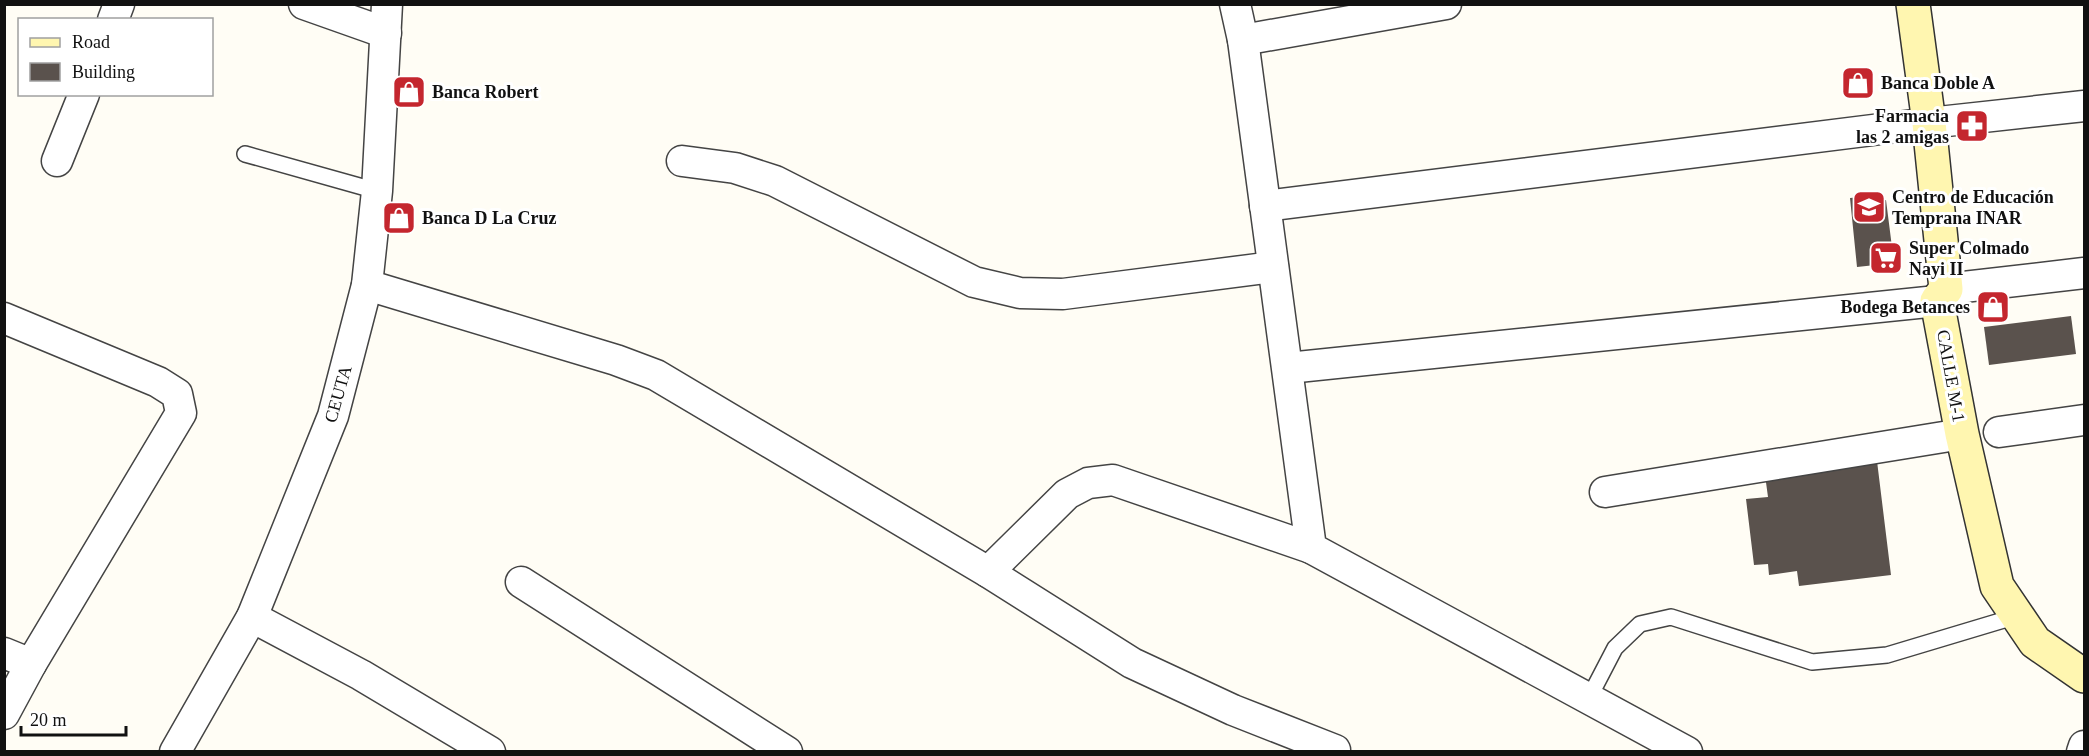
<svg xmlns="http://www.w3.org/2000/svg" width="2089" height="756" font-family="Georgia,serif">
<rect width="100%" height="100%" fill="#fffdf5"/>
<g fill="#5a524d">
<polygon points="1866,76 1867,88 1850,90 1849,78"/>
<polygon points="397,83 423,88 420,100 395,96"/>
<polygon points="1873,196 1874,202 1886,200 1894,263 1857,267 1850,198"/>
<polygon points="388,208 413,214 409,227 385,221"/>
<polygon points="2001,291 2003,321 1986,322 1983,293"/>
<polygon points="2071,316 2076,354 1989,365 1984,327"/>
<polygon points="1877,461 1891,575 1799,586 1797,571 1769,575 1768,564 1754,565 1746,499 1768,497 1765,475"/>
</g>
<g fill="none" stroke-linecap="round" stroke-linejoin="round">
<defs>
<g id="lane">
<polyline points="245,154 377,191"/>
<polyline points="1589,698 1615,648 1640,624 1671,617 1812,662 1887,655 2017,616"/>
</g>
<g id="street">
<polyline points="304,4 386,33"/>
<polyline points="1235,4 1243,40 1311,548 1687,752"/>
<polyline points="113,20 119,4"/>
<polyline points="1243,40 1446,4"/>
<polyline points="57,161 84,94"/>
<polyline points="682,161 735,168 775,181 974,282 1020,293 1063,294 1273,267"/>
<polyline points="1265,206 1929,123 2084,106"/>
<polyline points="367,285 616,360 656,375 988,572 1132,663 1233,710 1335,750"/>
<polyline points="1946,289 2084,273"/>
<polyline points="4,318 158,382 177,394 181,413 31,664 4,714"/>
<polyline points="1288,368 1937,301"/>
<polyline points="1999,432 2084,420"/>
<polyline points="1605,492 1962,434"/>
<polyline points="988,572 1067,494 1088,483 1113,480 1311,548"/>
<polyline points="521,582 787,752"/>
<polyline points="252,617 361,675 490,752"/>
<polyline points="4,653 31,664"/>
<polyline points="175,752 252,617 333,416 367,285 377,191 387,4"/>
<polyline points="2082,752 2084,746"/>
</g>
<polyline id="secondary" points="1913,4 1929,123 1946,289 1937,301 1962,434 1997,586 2035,642 2084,676"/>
</defs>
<use href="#lane" stroke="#444" stroke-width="18"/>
<use href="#street" stroke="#444" stroke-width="33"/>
<use href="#secondary" stroke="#333" stroke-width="36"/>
<use href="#lane" stroke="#fff" stroke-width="15"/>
<use href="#street" stroke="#fff" stroke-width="30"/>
<use href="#secondary" stroke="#fff6b0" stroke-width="33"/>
</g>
<defs>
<symbol id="shop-square" viewBox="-11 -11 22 22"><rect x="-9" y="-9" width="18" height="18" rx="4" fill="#c4262e" stroke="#fff"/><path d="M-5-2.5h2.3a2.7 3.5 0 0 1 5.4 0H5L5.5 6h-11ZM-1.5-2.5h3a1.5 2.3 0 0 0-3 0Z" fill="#fff"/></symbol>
<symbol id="pharmacy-square" viewBox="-11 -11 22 22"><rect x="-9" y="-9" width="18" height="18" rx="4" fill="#c4262e" stroke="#fff"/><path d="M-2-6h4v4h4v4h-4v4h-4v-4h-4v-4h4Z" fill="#fff"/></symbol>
<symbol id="school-square" viewBox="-11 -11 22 22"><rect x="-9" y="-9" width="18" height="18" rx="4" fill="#c4262e" stroke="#fff"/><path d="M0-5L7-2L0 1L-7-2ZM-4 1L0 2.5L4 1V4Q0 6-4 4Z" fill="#fff"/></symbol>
<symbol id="supermarket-square" viewBox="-11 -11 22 22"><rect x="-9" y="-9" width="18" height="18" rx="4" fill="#c4262e" stroke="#fff"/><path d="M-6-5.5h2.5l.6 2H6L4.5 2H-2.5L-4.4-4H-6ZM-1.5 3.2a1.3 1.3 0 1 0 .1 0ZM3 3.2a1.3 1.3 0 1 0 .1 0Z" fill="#fff"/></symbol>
</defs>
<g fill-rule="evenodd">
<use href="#shop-square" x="1839" y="64" width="38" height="38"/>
<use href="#shop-square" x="390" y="73" width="38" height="38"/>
<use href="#pharmacy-square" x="1953" y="107" width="38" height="38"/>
<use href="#school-square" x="1850" y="188" width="38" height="38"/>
<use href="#shop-square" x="380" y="199" width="38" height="38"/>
<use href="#supermarket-square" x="1867" y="239" width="38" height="38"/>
<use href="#shop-square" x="1974" y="288" width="38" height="38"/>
</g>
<g text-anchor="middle" stroke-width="6" stroke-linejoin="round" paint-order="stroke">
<g font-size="18" font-weight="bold" fill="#111" stroke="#fff" text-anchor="start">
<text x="1881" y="89">Banca Doble A</text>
<text x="432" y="98">Banca Robert</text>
<text x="1949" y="122" text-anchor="end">Farmacia<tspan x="1949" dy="21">las 2 amigas</tspan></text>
<text x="1892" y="203">Centro de Educación<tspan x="1892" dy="21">Temprana INAR</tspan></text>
<text x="422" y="224">Banca D La Cruz</text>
<text x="1909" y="254">Super Colmado<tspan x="1909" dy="21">Nayi II</tspan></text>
<text x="1970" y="313" text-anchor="end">Bodega Betances</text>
</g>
<g font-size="18" fill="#111" stroke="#fff">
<text transform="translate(1951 376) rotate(80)" y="6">CALLE M-1</text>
<text transform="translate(338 394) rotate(-74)" y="6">CEUTA</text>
</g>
</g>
<rect width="2089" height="756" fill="none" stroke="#111111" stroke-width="12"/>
<rect x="18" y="18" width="195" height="78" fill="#ffffff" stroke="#a0a0a0" stroke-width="1.5"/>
<rect x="30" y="38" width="30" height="9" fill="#fff6b0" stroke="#a0a0a0" stroke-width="1.5"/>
<text x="72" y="48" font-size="18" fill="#111111">Road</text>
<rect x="30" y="63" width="30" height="18" fill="#5a524d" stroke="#a0a0a0" stroke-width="1.5"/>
<text x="72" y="78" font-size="18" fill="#111111">Building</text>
<path d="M21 726v9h105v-9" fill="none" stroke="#111111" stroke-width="3"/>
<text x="30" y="726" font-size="18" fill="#111111" stroke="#ffffff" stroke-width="4.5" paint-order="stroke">20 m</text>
</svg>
